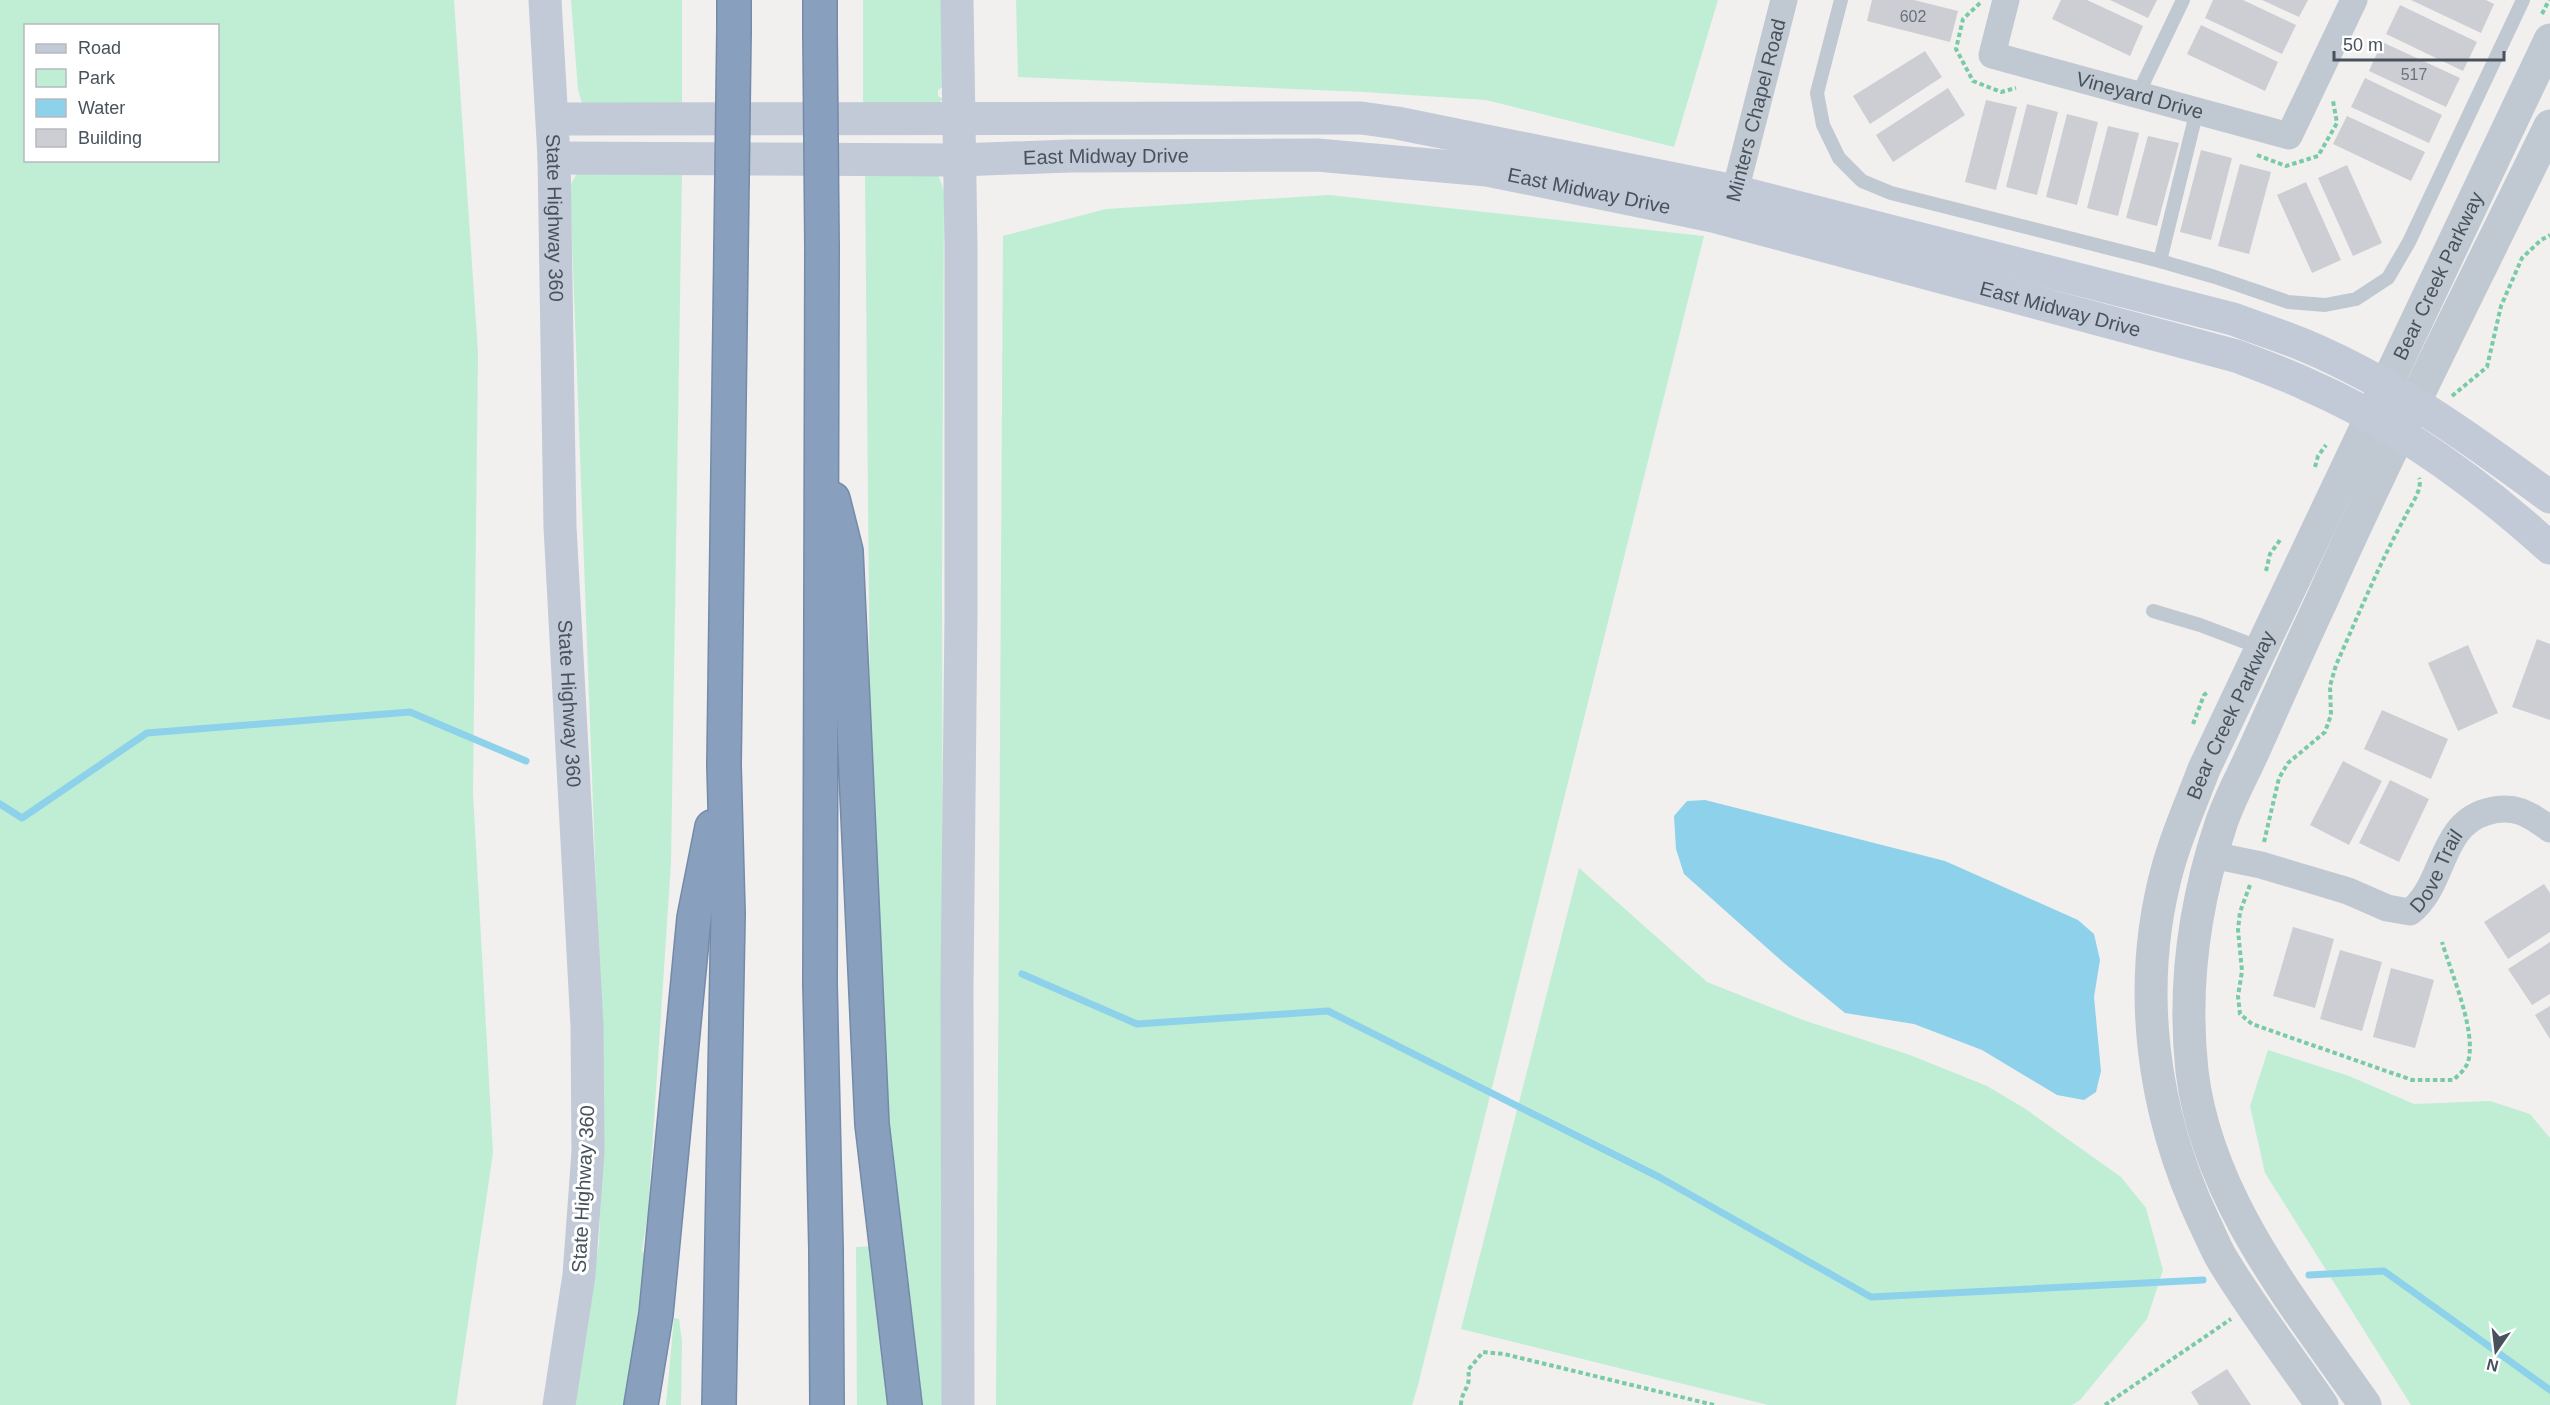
<svg xmlns="http://www.w3.org/2000/svg" width="2550" height="1405" font-family="Arial,sans-serif">
<rect width="100%" height="100%" fill="#f2efef"/>
<g fill="#bfeed4" fill-rule="evenodd">
<path d="M0 0H454L478 352 473 793 493 1153 456 1405H0ZM26 26H218V160H26Z"/>
<polygon points="571,0 682,0 682,104 582,103 578,90"/>
<polygon points="863,0 944,0 943,87 938,90 938,96 943,99 939,103 863,105"/>
<polygon points="1016,0 1718,0 1674,147 1486,100 1363,92 1018,77"/>
<polygon points="577,173 682,174 671,863 648,1211 642,1251 648,1257 626,1405 574,1405 599,1243 604,1100 570,186"/>
<polygon points="865,173 938,174 944,191 942,582 944,1405 919,1405 897,1231 881,1048 870,719"/>
<polygon points="1329,195 1704,236 1418,1385 1412,1405 996,1405 1003,236 1106,209"/>
<polygon points="1579,868 1707,982 1803,1020 1910,1055 1987,1086 2024,1108 2121,1177 2146,1208 2163,1270 2147,1319 2080,1400 2072,1405 1768,1405 1461,1329"/>
<polygon points="2268,1050 2349,1076 2414,1104 2490,1101 2530,1114 2550,1138 2550,1405 2411,1405 2265,1173 2250,1106"/>
<polygon points="875,1246 894,1405 857,1405 856,1247"/>
<polygon points="674,1318 679,1319 682,1342 681,1405 666,1405"/>
</g>
<polygon fill="#8dd2ea" points="1705,800 1945,861 2078,920 2094,934 2100,960 2094,997 2101,1071 2096,1092 2084,1100 2057,1095 1982,1050 1914,1024 1845,1013 1784,963 1684,874 1676,849 1674,816 1687,801"/>
<g fill="none" stroke-linecap="round" stroke-linejoin="round">
<g stroke="#8dd2ea" stroke-width="7">
<polyline points="0,804 22,818 147,733 410,712 526,761"/>
<polyline points="1022,974 1137,1024 1328,1011 1659,1177 1871,1297 2203,1280"/>
<polyline points="2309,1275 2384,1271 2550,1390"/>
</g>
</g>
<g fill="#ccced4">
<polygon points="1872,0 1914,0 1958,11 1950,42 1867,21"/>
<polygon points="2061,0 2087,0 2143,26 2130,56 2052,19"/>
<polygon points="2110,0 2157,0 2148,18"/>
<polygon points="2213,0 2243,0 2296,25 2282,54 2205,18"/>
<polygon points="2262,0 2308,0 2299,17"/>
<polygon points="2411,0 2486,0 2494,4 2481,33"/>
<polygon points="2400,5 2477,42 2463,71 2386,34"/>
<polygon points="2201,25 2278,62 2265,91 2187,54"/>
<polygon points="2382,42 2460,78 2446,107 2369,71"/>
<polygon points="1925,51 1942,77 1870,124 1853,96"/>
<polygon points="2365,78 2442,115 2429,143 2351,107"/>
<polygon points="1948,88 1965,115 1893,162 1876,135"/>
<polygon points="1986,100 2017,107 1996,190 1965,182"/>
<polygon points="2027,104 2058,112 2037,195 2006,187"/>
<polygon points="2067,114 2098,122 2077,205 2046,197"/>
<polygon points="2347,116 2425,152 2411,181 2333,144"/>
<polygon points="2108,126 2139,133 2118,216 2087,208"/>
<polygon points="2148,136 2179,143 2157,226 2126,218"/>
<polygon points="2201,150 2232,158 2211,240 2180,232"/>
<polygon points="2240,164 2271,172 2249,254 2218,246"/>
<polygon points="2347,165 2382,243 2353,256 2318,178"/>
<polygon points="2306,182 2341,260 2312,273 2277,195"/>
<polygon points="2537,639 2550,644 2550,720 2512,707"/>
<polygon points="2468,645 2498,713 2458,731 2428,663"/>
<polygon points="2382,710 2448,739 2431,779 2364,749"/>
<polygon points="2343,761 2382,781 2349,845 2310,825"/>
<polygon points="2390,780 2429,799 2399,862 2359,843"/>
<polygon points="2544,884 2550,893 2550,932 2508,959 2484,922"/>
<polygon points="2293,927 2334,939 2315,1008 2273,996"/>
<polygon points="2550,942 2550,994 2532,1005 2508,969"/>
<polygon points="2340,950 2382,962 2362,1031 2320,1019"/>
<polygon points="2391,968 2434,980 2415,1048 2373,1037"/>
<polygon points="2550,1006 2550,1039 2535,1015"/>
<polygon points="2227,1369 2251,1405 2199,1405 2191,1392"/>
</g>
<g fill="none" stroke-linecap="round" stroke-linejoin="round">
<defs>
<g id="motorway">
<polyline points="734,0 734,30"/>
<polyline points="820,0 820,32"/>
<polyline points="822,248 820,984 826,1249 827,1405"/>
<polyline points="833,499 846,551 872,1124 905,1405"/>
<polyline points="641,1405 656,1314 694,918 712,827"/>
<polyline points="719,1405 728,914 724,765 731,251"/>
</g>
</defs>
<use href="#motorway" stroke="#748aa9" stroke-width="36"/>
<g stroke="#78cba6" stroke-width="4" stroke-dasharray="4.5 3" stroke-linecap="butt">
<polyline points="1980,3 1963,19 1956,49 1973,81 2001,92 2016,88"/>
<polyline points="2542,14 2549,0"/>
<polyline points="2257,155 2286,166 2318,156 2337,123 2333,101"/>
<polyline points="2452,396 2487,367 2501,306 2522,258 2541,240 2550,235"/>
<polyline points="2315,467 2318,456 2326,445"/>
<polyline points="2266,571 2270,554 2280,540"/>
<polyline points="2193,724 2204,695 2209,691"/>
<path d="M2264 842 2279 778 2288 763 2325 732 2331 715 2330 686 2336 665C2358 616 2379 564 2405 517 2410 506 2423 490 2419 478"/>
<path d="M2250 885 2240 912 2238 930 2242 971 2238 996 2240 1014 2252 1024 2412 1080H2453C2459 1075 2465 1070 2468 1062 2477 1031 2451 973 2442 942"/>
<path d="M1461 1405C1461 1390 1472 1388 1468 1370L1483 1352 1504 1354 1714 1405"/>
<polyline points="2105,1405 2231,1319"/>
</g>
<g stroke="#c0c9d1" stroke-width="14">
<polyline points="1841,0 1817,93 1823,125 1839,158 1862,181 1891,193 2160,261 2215,277 2288,302 2325,305 2356,299 2388,278 2409,242 2523,0"/>
<polyline points="2138,94 2183,0"/>
<polyline points="2160,261 2197,110"/>
<polyline points="2153,611 2200,625 2261,648"/>
</g>
<g stroke="#c0c9d1" stroke-width="27">
<path id="s1" d="M2006 0 1992 55 2289 136 2354 0"/>
<path id="s2" d="M1730 211 1784 0"/>
<path id="s3" d="M2212 855 2261 865 2348 891 2387 908 2410 912C2445 885 2439 826 2486 812 2514 804 2528 813 2550 829"/>
</g>
<g stroke="#c0c9d1" stroke-width="33">
<path id="s4" d="M2322 1405C2289 1357 2252 1309 2222 1259 2215 1247 2210 1234 2204 1222 2152 1112 2135 986 2168 867 2177 834 2192 801 2204 769L2550 40"/>
<path d="M2365 1405C2294 1303 2207 1198 2192 1071 2183 988 2194 906 2220 827 2228 801 2243 775 2254 750 2276 701 2298 651 2321 602 2393 441 2473 284 2550 126"/>
</g>
<g stroke="#c1cad6" stroke-width="33">
<path id="s5" d="M545 0 554 158 560 527 587 1026 588 1152 579 1275 559 1405"/>
<polyline points="957,0 961,246 961,615 957,988 958,1405"/>
<path d="M553 119 1310 118H1361L1397 123 1734 191 2233 319C2257 328 2282 336 2306 346 2394 383 2474 441 2550 497"/>
<path id="s6" d="M554 158 958 160 1070 156 1317 155 1487 170 1713 216 2236 356C2260 365 2285 374 2308 385 2398 424 2478 483 2550 548"/>
</g>
<use href="#motorway" stroke="#889fbd" stroke-width="33"/>
<defs>
<g id="motorway-bridge">
<polyline points="820,32 822,248"/>
<polyline points="731,251 734,30"/>
</g>
</defs>
<use href="#motorway-bridge" stroke="#748aa9" stroke-width="36" stroke-linecap="butt"/>
<use href="#motorway-bridge" stroke="#889fbd" stroke-width="33"/>
</g>
<g text-anchor="middle" stroke-width="6" stroke-linejoin="round" paint-order="stroke">
<g font-size="16" fill="#69717a">
<text x="1913" y="22">602</text>
<text x="2414" y="80">517</text>
</g>
<g font-size="20" fill="#48525c" stroke="#fff">
<text dy="7" stroke="none"><textPath href="#s1" startOffset="210">Vineyard Drive</textPath></text>
<text dy="7" stroke="none"><textPath href="#s2" startOffset="104">Minters Chapel Road</textPath></text>
<text dy="7" stroke="none"><textPath href="#s6" startOffset="552">East Midway Drive</textPath></text>
<text dy="7" stroke="none"><textPath href="#s6" startOffset="1038">East Midway Drive</textPath></text>
<text dy="7" stroke="none"><textPath href="#s5" startOffset="218">State Highway 360</textPath></text>
<text dy="7" stroke="none"><textPath href="#s4" startOffset="1233">Bear Creek Parkway</textPath></text>
<text dy="7" stroke="none"><textPath href="#s6" startOffset="1524">East Midway Drive</textPath></text>
<text dy="7" stroke="none"><textPath href="#s5" startOffset="704">State Highway 360</textPath></text>
<text dy="7" stroke="none"><textPath href="#s4" startOffset="747">Bear Creek Parkway</textPath></text>
<text dy="7" stroke="none"><textPath href="#s3" startOffset="256">Dove Trail</textPath></text>
<text transform="translate(583 1189) rotate(-87)" y="7">State Highway 360</text>
</g>
</g>
<rect x="24" y="24" width="195" height="138" fill="#ffffff" stroke="#b6babe" stroke-width="1.5"/>
<rect x="36" y="44" width="30" height="9" fill="#c1cad6" stroke="#b6babe" stroke-width="1.5"/>
<text x="78" y="54" font-size="18" fill="#48525c">Road</text>
<rect x="36" y="69" width="30" height="18" fill="#bfeed4" stroke="#b6babe" stroke-width="1.5"/>
<text x="78" y="84" font-size="18" fill="#48525c">Park</text>
<rect x="36" y="99" width="30" height="18" fill="#8dd2ea" stroke="#b6babe" stroke-width="1.5"/>
<text x="78" y="114" font-size="18" fill="#48525c">Water</text>
<rect x="36" y="129" width="30" height="18" fill="#ccced4" stroke="#b6babe" stroke-width="1.5"/>
<text x="78" y="144" font-size="18" fill="#48525c">Building</text>
<g transform="translate(2496 1351) rotate(194)" stroke="#ffffff" stroke-width="4.5" paint-order="stroke">
<path d="M0-4.5L10 22L0 15L-10 22Z" fill="#48525c"/>
<text y="-9" font-size="16" font-weight="bold" text-anchor="middle" fill="#48525c">N</text>
</g>
<path d="M2334 51v9h170v-9" fill="none" stroke="#48525c" stroke-width="3"/>
<text x="2343" y="51" font-size="18" fill="#48525c" stroke="#ffffff" stroke-width="4.5" paint-order="stroke">50 m</text>
</svg>
